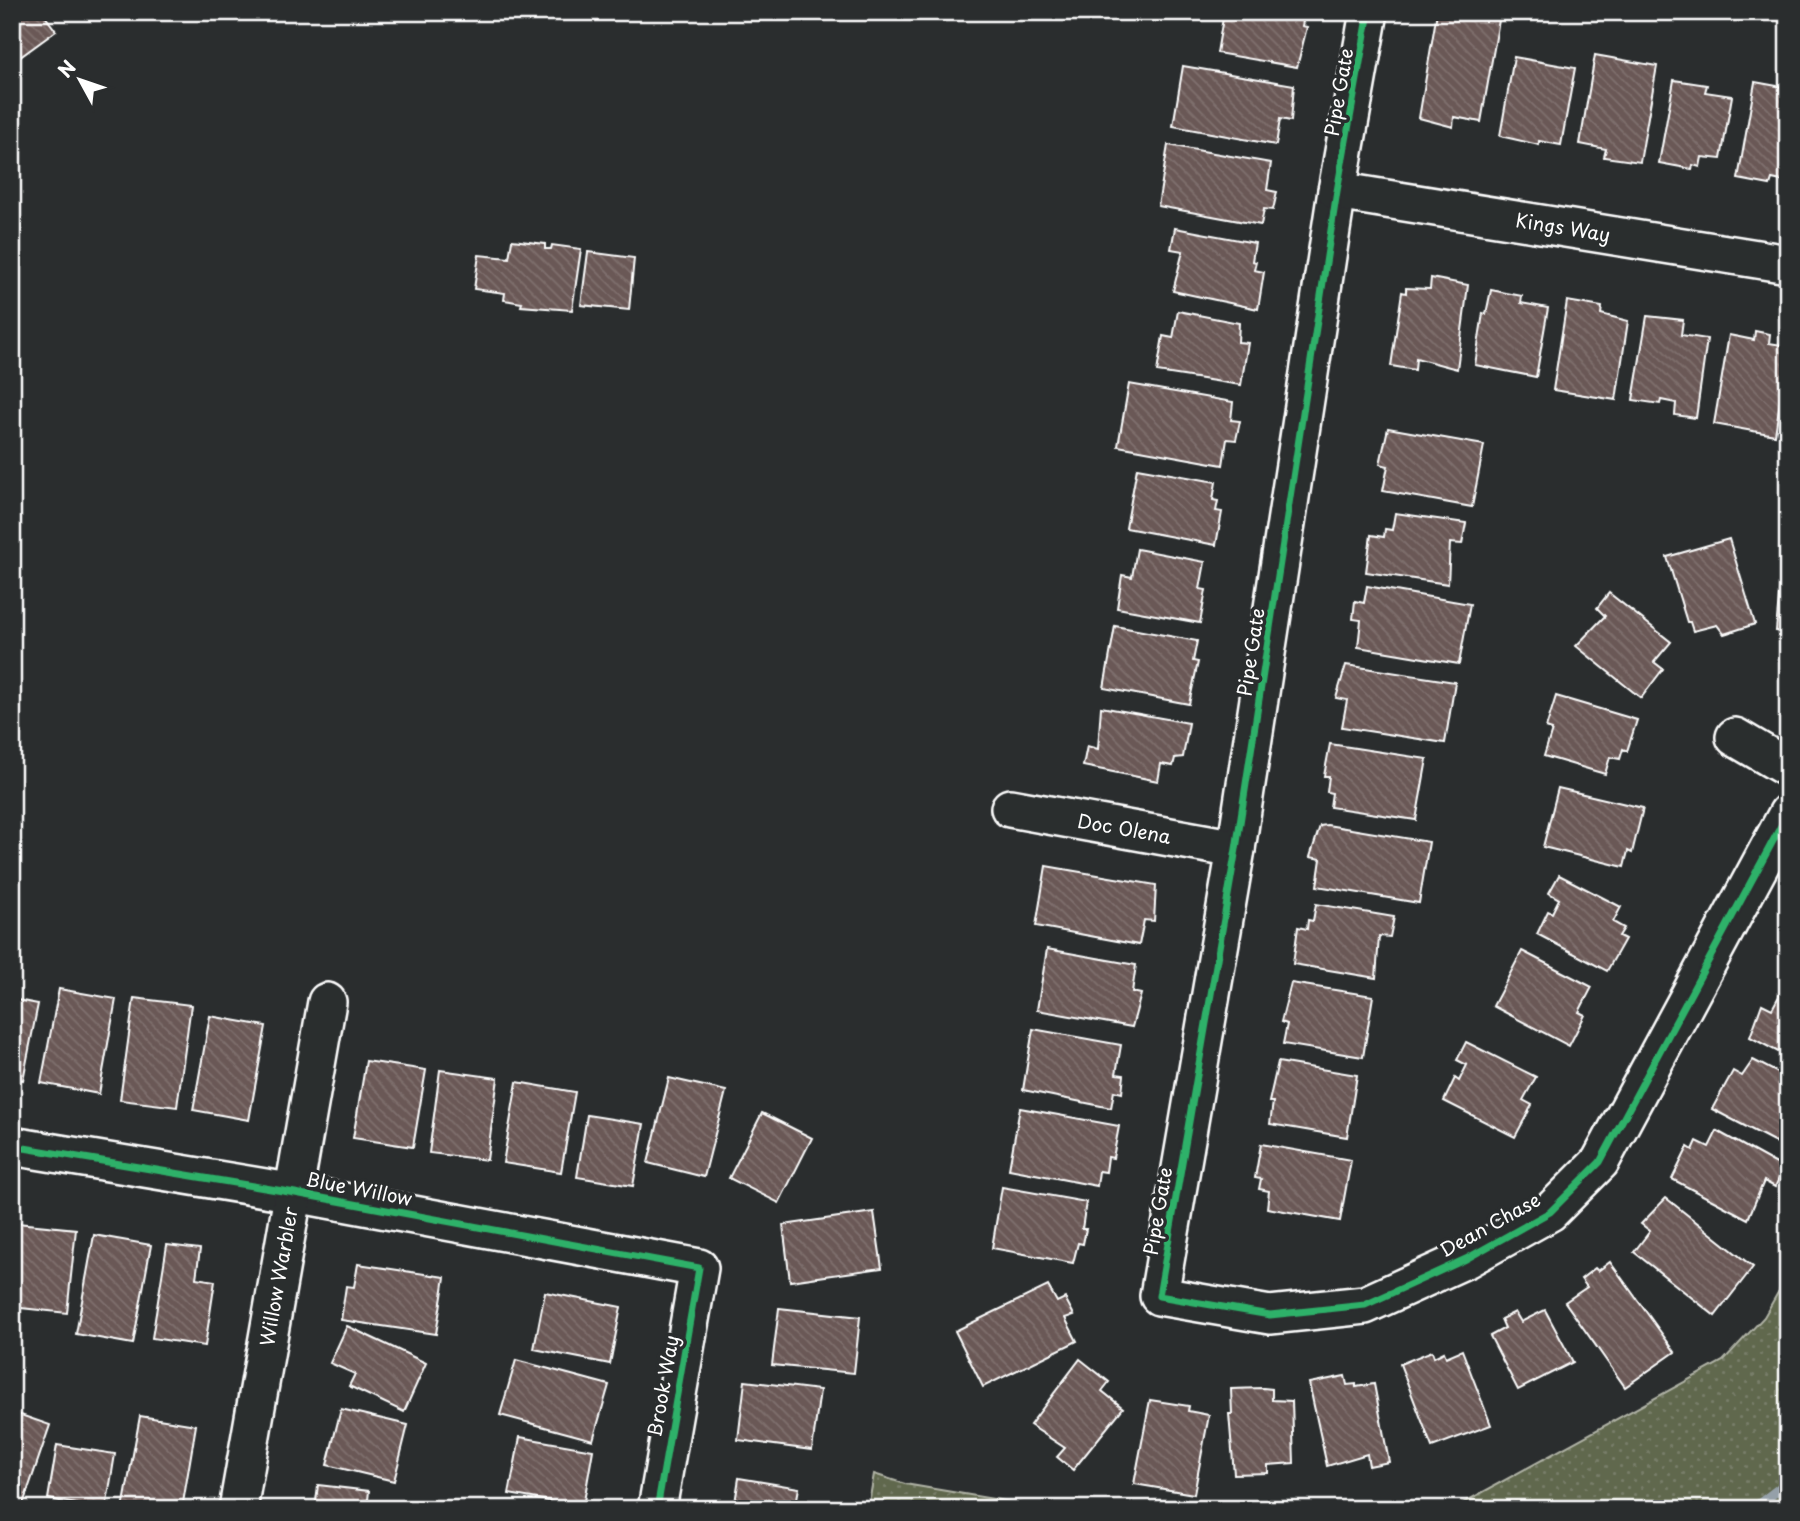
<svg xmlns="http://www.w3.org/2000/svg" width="1800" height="1521" font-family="'Playpen Sans',sans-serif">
<defs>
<pattern id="park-dots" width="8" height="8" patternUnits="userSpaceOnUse" patternTransform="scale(1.75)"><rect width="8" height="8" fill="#60674e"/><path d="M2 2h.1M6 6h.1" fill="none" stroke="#787e69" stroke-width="1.8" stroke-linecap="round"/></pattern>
<pattern id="building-back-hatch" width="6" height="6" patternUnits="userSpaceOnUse" patternTransform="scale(1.75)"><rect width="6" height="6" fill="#6a5856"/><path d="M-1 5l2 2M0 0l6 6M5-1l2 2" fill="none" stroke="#80716f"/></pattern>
</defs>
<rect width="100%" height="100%" fill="#2a2d2e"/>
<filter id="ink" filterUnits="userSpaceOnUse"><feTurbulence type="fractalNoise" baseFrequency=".0143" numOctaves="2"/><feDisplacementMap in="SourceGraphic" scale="14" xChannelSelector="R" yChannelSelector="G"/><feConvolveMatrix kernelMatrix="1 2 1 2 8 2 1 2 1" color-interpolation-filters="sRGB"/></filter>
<g filter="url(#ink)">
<g fill="url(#park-dots)" stroke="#b0b3a6" stroke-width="2">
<polygon points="1788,1275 1788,1509 1452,1509 1723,1361 1764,1317"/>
<polygon points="874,1474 905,1484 1053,1509 868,1509"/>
</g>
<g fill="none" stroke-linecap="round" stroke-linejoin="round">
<polyline stroke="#95a0a9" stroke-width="10" points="1753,1509 1788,1482"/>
</g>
<g fill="url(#building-back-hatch)" stroke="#fff" stroke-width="2">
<polygon points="12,12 42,12 56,31 12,63"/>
<polygon points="1224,12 1305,12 1302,26 1307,27 1297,67 1217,53"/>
<polygon points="1437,12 1499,20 1481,122 1454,117 1453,127 1419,118"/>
<polygon points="1595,55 1657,66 1640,162 1604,157 1606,149 1580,144"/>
<polygon points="1514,57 1575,68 1561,145 1539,141 1539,145 1500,136"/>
<polygon points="1183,66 1294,85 1291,121 1280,119 1276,145 1173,126"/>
<polygon points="1674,80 1707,85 1705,92 1732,96 1721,159 1702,157 1700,167 1693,165 1692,169 1659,163"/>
<polygon points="1755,82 1788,88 1786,182 1772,179 1770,185 1738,179"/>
<polygon points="1168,145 1271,163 1267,190 1277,192 1273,210 1264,209 1261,225 1158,206"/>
<polygon points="1175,228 1255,243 1252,261 1256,262 1254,270 1264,272 1258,309 1173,291 1183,251 1171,249"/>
<polygon points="512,240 545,244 545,249 551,249 552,245 581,249 572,310 521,306 522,303 504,300 505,293 474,289 479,255 509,258"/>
<polygon points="588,252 634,258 629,310 581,305"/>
<polygon points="1431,278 1468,285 1457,369 1416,358 1415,370 1391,366 1402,292 1406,293 1406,288 1430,289"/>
<polygon points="1491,290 1522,296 1521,303 1548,308 1536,377 1475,365 1483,313 1486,314"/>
<polygon points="1567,301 1602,307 1601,314 1628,321 1616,400 1553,390"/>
<polygon points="1178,311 1239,323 1238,342 1248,343 1241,385 1157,372 1163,336 1173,338"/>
<polygon points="1647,316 1683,320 1681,335 1707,339 1696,418 1675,415 1676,403 1661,400 1660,404 1633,400"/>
<polygon points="1755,331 1770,334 1769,343 1788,346 1775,435 1714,424 1729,335 1754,340"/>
<polygon points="1129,384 1233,402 1231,420 1240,421 1236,440 1227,439 1223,465 1118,446"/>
<polygon points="1388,428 1484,445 1472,507 1383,491 1388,466 1380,464"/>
<polygon points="1137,468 1216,482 1213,500 1218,501 1216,511 1222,512 1216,545 1126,528"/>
<polygon points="1395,513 1466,523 1462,544 1450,543 1448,584 1366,572 1371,535 1384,537 1385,529 1392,530"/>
<polygon points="1729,539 1755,624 1724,634 1717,625 1693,631 1690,622 1687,622 1667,557"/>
<polygon points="1137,549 1205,562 1200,589 1206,590 1200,623 1117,608 1122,575 1132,577"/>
<polygon points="1783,550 1788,550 1788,632 1776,631"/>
<polygon points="1367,586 1470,604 1459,664 1358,647 1361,620 1353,619 1355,601 1364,603"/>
<polygon points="1609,593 1671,642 1654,662 1663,669 1641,698 1576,646 1605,616 1597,608"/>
<polygon points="1115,626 1197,641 1193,661 1198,662 1189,704 1104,688"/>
<polygon points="1346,665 1455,682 1445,743 1342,727 1347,700 1336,698"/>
<polygon points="1556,696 1637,720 1627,751 1623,749 1620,759 1610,757 1605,774 1544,756 1552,730 1546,728"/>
<polygon points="1101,707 1189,723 1183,757 1175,758 1173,766 1161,764 1158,781 1083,766 1087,746 1098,749"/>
<polygon points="1330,744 1427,759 1416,820 1330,807 1332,793 1327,792 1329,776 1324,776"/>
<polygon points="1558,788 1643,808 1632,853 1628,851 1624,867 1543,847"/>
<polygon points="1327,825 1429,842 1419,903 1317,886 1321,859 1310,857 1320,826"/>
<polygon points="1046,866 1156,885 1154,921 1144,920 1139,945 1036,926"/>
<polygon points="1559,875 1621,907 1613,922 1624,928 1619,936 1625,939 1607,971 1537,934 1548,911 1552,913 1559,899 1549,893"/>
<polygon points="1316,904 1394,917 1390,937 1379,936 1376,978 1293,964 1298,927 1307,929 1308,920 1313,921"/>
<polygon points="1047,949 1136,965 1132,992 1141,994 1132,1027 1037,1010"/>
<polygon points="1522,951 1592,987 1579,1012 1585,1015 1569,1046 1493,1006"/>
<polygon points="1291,983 1373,996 1363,1057 1283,1044 1287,1024 1281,1022"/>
<polygon points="1784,987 1788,989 1788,1057 1750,1037 1762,1004 1772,1009"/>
<polygon points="59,989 116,999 99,1094 41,1083"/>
<polygon points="134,998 191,1005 177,1107 120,1100"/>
<polygon points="12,999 38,1004 23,1080 12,1078"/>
<polygon points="210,1016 266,1026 249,1120 193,1110"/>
<polygon points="1033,1029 1121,1045 1116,1074 1124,1075 1122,1093 1114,1091 1111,1108 1023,1090"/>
<polygon points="1466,1042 1536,1077 1523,1100 1532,1105 1515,1137 1444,1101 1455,1078 1459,1081 1467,1065 1457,1060"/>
<polygon points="1753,1060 1788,1078 1787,1148 1712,1109 1733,1071 1742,1076"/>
<polygon points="366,1061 426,1070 413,1147 353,1138"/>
<polygon points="1278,1062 1357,1075 1347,1137 1270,1124 1273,1102 1269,1102"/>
<polygon points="440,1070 498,1078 487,1160 429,1153"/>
<polygon points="669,1078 726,1091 704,1177 648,1163"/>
<polygon points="517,1082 575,1092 561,1172 503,1163"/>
<polygon points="1020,1108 1119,1126 1113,1158 1108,1157 1106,1172 1099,1171 1097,1186 1009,1169"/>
<polygon points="762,1113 812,1138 779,1203 729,1178"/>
<polygon points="587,1115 644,1124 633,1186 577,1177"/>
<polygon points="1717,1131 1784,1168 1775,1187 1764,1181 1748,1219 1672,1179 1688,1147 1693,1150 1697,1141 1709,1147"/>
<polygon points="1261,1144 1351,1160 1340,1221 1267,1208 1269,1191 1259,1189 1261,1179 1255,1178"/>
<polygon points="1002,1187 1086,1202 1082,1229 1086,1229 1083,1244 1078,1243 1073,1263 992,1248"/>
<polygon points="1666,1198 1753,1267 1715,1316 1634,1252 1650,1231 1641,1224"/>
<polygon points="874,1212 882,1268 790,1281 783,1225"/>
<polygon points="17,1223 76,1229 67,1313 12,1307"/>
<polygon points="94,1235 151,1245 133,1344 76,1334"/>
<polygon points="167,1245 200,1249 196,1278 215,1281 205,1346 152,1338"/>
<polygon points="1610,1262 1675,1352 1625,1387 1565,1302 1587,1287 1581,1279 1595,1268 1598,1271"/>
<polygon points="358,1264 445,1277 436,1334 341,1320 346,1286 354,1287"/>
<polygon points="1048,1286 1057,1302 1065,1298 1074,1315 1065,1318 1077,1341 983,1387 955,1331"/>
<polygon points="545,1292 621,1307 610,1364 534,1349"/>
<polygon points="779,1308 860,1317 854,1373 772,1365"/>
<polygon points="1545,1310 1573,1362 1518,1390 1490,1336 1505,1328 1501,1319 1515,1312 1521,1322"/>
<polygon points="347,1326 426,1363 404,1412 349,1386 355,1374 330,1363"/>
<polygon points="1462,1350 1491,1425 1432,1447 1400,1364 1432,1351 1434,1357 1444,1352 1446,1357"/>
<polygon points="1080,1359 1109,1382 1102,1391 1123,1408 1073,1470 1057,1457 1065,1448 1030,1425"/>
<polygon points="516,1360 609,1385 593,1440 500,1415"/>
<polygon points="1345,1376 1347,1385 1356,1384 1356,1387 1374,1384 1389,1462 1369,1466 1367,1454 1327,1466 1309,1383"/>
<polygon points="745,1381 820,1390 812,1450 738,1440"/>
<polygon points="1263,1388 1272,1389 1272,1400 1292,1401 1294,1463 1268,1465 1268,1473 1234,1474 1229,1414 1232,1414 1231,1389"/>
<polygon points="1150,1400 1189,1406 1188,1411 1209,1415 1194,1494 1134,1484"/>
<polygon points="341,1409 408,1425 394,1481 327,1465"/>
<polygon points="12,1412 50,1425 23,1504 12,1500"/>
<polygon points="140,1416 196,1425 182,1509 123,1509"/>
<polygon points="520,1437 593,1450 583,1507 509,1494"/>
<polygon points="57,1445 115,1454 106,1509 48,1499"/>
<polygon points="739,1478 799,1488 795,1509 734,1509"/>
<polygon points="318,1485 369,1491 367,1509 315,1509"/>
</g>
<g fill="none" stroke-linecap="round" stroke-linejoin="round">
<defs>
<g id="street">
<polyline points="1369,12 1337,191 1236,849 1159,1296 1270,1315 1365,1305 1466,1259 1550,1212 1600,1162 1788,813"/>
<path id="s1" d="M1337 191 1788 264"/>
<polyline points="1735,737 1788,768"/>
<path id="s2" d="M1010 808 1236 849"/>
<polyline points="12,1146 295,1193 699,1268 657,1509"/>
<path id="s3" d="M238 1509 327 1002"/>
</g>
</defs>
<use href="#street" stroke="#fff" stroke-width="42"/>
<use href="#street" stroke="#2a2d2e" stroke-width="37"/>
<defs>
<g id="cycleway">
<polyline points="1369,12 1337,191 1236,849 1159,1296 1270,1315 1365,1305 1466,1259 1550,1212 1600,1162 1788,813"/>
<polyline points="12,1146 295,1193 699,1268 657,1509"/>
</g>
</defs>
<use href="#cycleway" stroke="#2a2d2e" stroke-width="11"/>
<use href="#cycleway" stroke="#2db169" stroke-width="7"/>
</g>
</g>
<g text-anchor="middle" stroke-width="7" stroke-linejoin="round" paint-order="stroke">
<g font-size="19" fill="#fff" stroke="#2a2d2e">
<text transform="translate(1339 92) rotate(-80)" y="7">Pipe Gate</text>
<text dy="7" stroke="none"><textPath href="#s1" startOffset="229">Kings Way</textPath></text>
<text transform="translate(1251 652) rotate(-81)" y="7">Pipe Gate</text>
<text dy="7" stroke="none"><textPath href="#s2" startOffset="116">Doc Olena</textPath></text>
<text transform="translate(359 1189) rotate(11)" y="7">Blue Willow</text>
<text transform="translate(1158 1211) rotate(-80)" y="7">Pipe Gate</text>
<text transform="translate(1490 1225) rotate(-29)" y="7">Dean Chase</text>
<text dy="7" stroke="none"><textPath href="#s3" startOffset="236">Willow Warbler</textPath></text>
<text transform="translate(663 1386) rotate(-80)" y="7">Brook Way</text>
</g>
</g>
<rect width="1800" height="1521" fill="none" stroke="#2a2d2e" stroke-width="42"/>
<rect x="21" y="21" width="1758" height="1479" fill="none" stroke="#fff" stroke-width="2.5" filter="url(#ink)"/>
<g transform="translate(80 80) rotate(310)" stroke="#2a2d2e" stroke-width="5" paint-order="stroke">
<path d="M0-5L12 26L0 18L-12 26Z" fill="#ffffff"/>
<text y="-10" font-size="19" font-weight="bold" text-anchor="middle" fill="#ffffff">N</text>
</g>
</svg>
